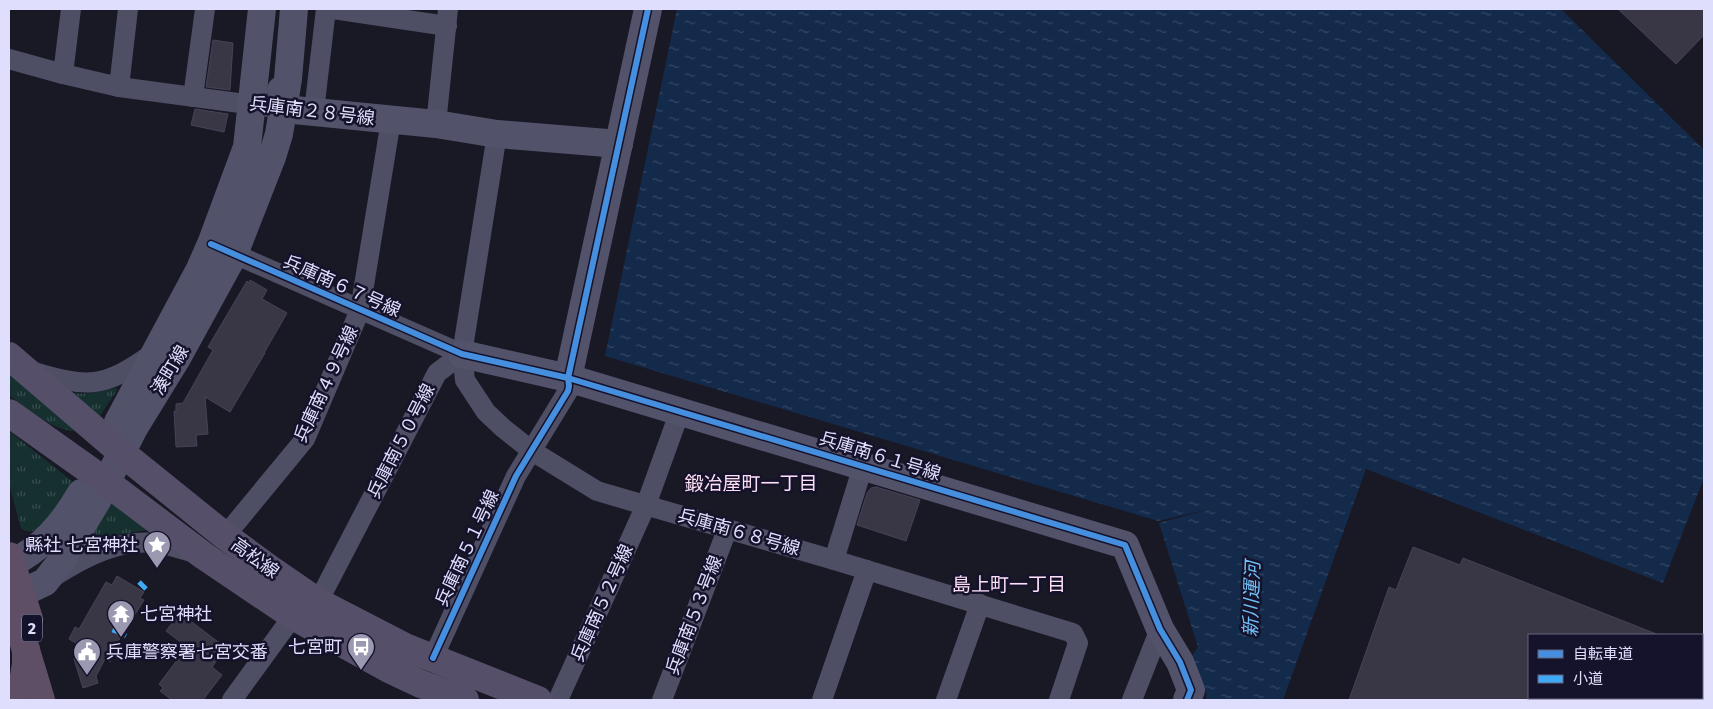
<svg xmlns="http://www.w3.org/2000/svg" width="1713" height="709" font-family="'Fira Sans','Noto Sans JP',sans-serif">
<defs>
<pattern id="grass-tufts" width="24" height="20" patternUnits="userSpaceOnUse" patternTransform="scale(1.25)"><rect width="24" height="20" fill="#163030"/><path d="M3 7l-1-3M5 7V3M7 7l1-3M15 17l-1-3M17 17v-4M19 17l1-3" fill="none" stroke="#384e4f"/></pattern>
<pattern id="water-ripples" width="26" height="14" patternUnits="userSpaceOnUse" patternTransform="scale(1.25)"><rect width="26" height="14" fill="#132a4b"/><path d="M2 4q2-2 4 0t4 0M15 11q2-2 4 0t4 0" fill="none" stroke="#354866"/></pattern>
</defs>
<rect width="100%" height="100%" fill="#191825"/>
<g fill="url(#grass-tufts)">
<path d="M9 369 81 431C54 433 29 410 9 395Z"/>
<path d="M116 388 118 389 100 416 71 392C88 396 100 391 116 388Z"/>
<path d="M9 431 72 481C65 494 40 545 21 528L9 484Z"/>
<polygon points="106,498 148,529 147,530 105,537 88,544 82,541"/>
</g>
<polygon fill="url(#water-ripples)" points="677,9 1561,9 1704,150 1704,478 1663,583 1366,469 1283,700 1205,700 1207,695 1191,658 1198,647 1159,523 1210,509 1158,521 605,356"/>
<g fill="#393746" stroke="#464357">
<polygon points="1618,9 1700,9 1704,13 1704,35 1676,64"/>
<polygon points="213,40 233,43 230,90 206,87"/>
<polygon points="195,109 228,114 224,132 191,125"/>
<polygon points="250,280 267,290 262,299 287,313 264,353 265,353 230,412 205,397 208,434 196,435 197,446 176,447 174,411 176,411 176,404 183,403 213,350 208,347 247,281 249,283"/>
<polygon points="876,487 920,500 906,541 857,525 867,493 871,488"/>
<polygon points="1413,547 1460,565 1463,558 1659,635 1529,635 1529,700 1349,700 1389,587 1396,590"/>
<polygon points="117,576 144,592 140,598 144,600 134,616 132,615 115,648 117,649 110,662 105,659 96,676 98,683 83,688 74,659 81,646 69,639 75,627 79,629 106,582 112,585"/>
<polygon points="180,613 226,648 212,667 222,675 203,700 172,700 160,691 163,688 159,684 187,647 166,631"/>
</g>
<g fill="none" stroke-linecap="round" stroke-linejoin="round">
<g stroke="#4e4e65" stroke-width="20">
<polyline points="333,9 447,26"/>
<polyline points="9,59 63,74 119,87 284,109"/>
<polyline points="63,74 71,9"/>
<polyline points="119,87 128,9"/>
<polyline points="193,97 205,9"/>
<polyline points="314,111 326,9"/>
<polyline points="436,124 448,9"/>
<polyline points="497,134 462,354 465,380 486,412 503,428 532,451 597,491 834,560 1073,633 1078,643 1059,700"/>
<polyline points="223,249 462,354"/>
<path d="M31 371C88 388 103 389 152 354"/>
<polyline points="225,536 305,439 360,310 391,120"/>
<polyline points="834,560 863,466"/>
<path d="M53 577C86 556 122 537 162 544 172 546 183 550 192 552"/>
<polyline points="318,602 437,373 462,354"/>
<polyline points="433,658 516,476 568,391 569,386 568,378"/>
<polyline points="232,700 293,616"/>
<polyline points="558,700 646,505 680,411"/>
<polyline points="662,700 727,530"/>
<polyline points="822,700 867,570"/>
<polyline points="946,700 980,604"/>
<polyline points="1132,700 1160,629"/>
</g>
<g stroke="#52526b" stroke-width="28">
<polyline points="281,90 284,109 436,124 497,134 619,144"/>
<polyline points="462,354 568,378 1125,545 1160,629 1180,662 1191,690 1187,700"/>
<polyline points="568,378 648,9"/>
<polyline points="118,422 200,269 211,244 247,147 262,9"/>
<path d="M9 565C42 548 62 526 81 493"/>
<polyline points="9,599 45,582 59,564 98,499 134,428 177,358 234,254 272,157 279,134 288,79 294,9"/>
</g>
<g stroke="#564f69" stroke-width="28">
<polyline points="9,356 122,453 225,536 270,569 318,602 405,647 538,700"/>
<polyline points="9,413 106,482 204,556 293,616 389,669 421,684 465,700"/>
</g>
<g stroke="#5f4f66" stroke-width="28">
<polyline points="9,556 29,619"/>
<polyline points="20,700 26,664 26,650"/>
</g>
<polyline stroke="#5f4f66" stroke-width="28" points="9,594 41,700"/>
<g stroke="#3fa9f5" stroke-width="5" stroke-dasharray="10 5" stroke-linecap="butt">
<polyline points="139,582 146,589"/>
<polyline points="114,633 115,630 126,636"/>
</g>
<defs>
<g id="cycleway">
<polyline points="211,244 462,354 568,378 1125,545 1160,629 1180,662 1191,690 1187,700"/>
<polyline points="433,658 516,476 568,391 569,386 568,378 648,9"/>
</g>
</defs>
<use href="#cycleway" stroke="#15122b" stroke-width="9"/>
<use href="#cycleway" stroke="#468fdf" stroke-width="6"/>
</g>
<defs>
<symbol id="sight-pin" viewBox="-11 -11 22 30"><path d="M0 17L-7.5 6A9.5 9.5 0 1 1 7.5 6Z" fill="#9a99b1" stroke="#15122b"/><path d="M0-6L1.8-2.2L6-1.7L2.9 1.2L3.7 5.4L0 3.3L-3.7 5.4L-2.9 1.2L-6-1.7L-1.8-2.2Z" fill="#fff"/></symbol>
<symbol id="temple-pin" viewBox="-11 -11 22 30"><path d="M0 17L-7.5 6A9.5 9.5 0 1 1 7.5 6Z" fill="#9a99b1" stroke="#15122b"/><path d="M0-6L5-2H3V0L6.5 2.5H4V6H1.5V3h-3V6H-4V2.5H-6.5L-3 0V-2H-5Z" fill="#fff"/></symbol>
<symbol id="bus-pin" viewBox="-11 -11 22 30"><path d="M0 17L-7.5 6A9.5 9.5 0 1 1 7.5 6Z" fill="#9a99b1" stroke="#15122b"/><path d="M-5-6H5V4H4V6H2V4H-2V6H-4V4H-5ZM-3.5-4V0h7V-4ZM-3.5 1.2v1.5H-2V1.2ZM2 1.2v1.5H3.5V1.2Z" fill="#fff"/></symbol>
<symbol id="civic-pin" viewBox="-11 -11 22 30"><path d="M0 17L-7.5 6A9.5 9.5 0 1 1 7.5 6Z" fill="#9a99b1" stroke="#15122b"/><path d="M-.6-6.5H3V-4.5H.6V-3L4-1V1h2V6H-6V1h2V-1L-.6-3ZM-1.2 2.5V6h2.4V2.5Z" fill="#fff"/></symbol>
</defs>
<g fill-rule="evenodd">
<use href="#sight-pin" x="141" y="529" width="32" height="43"/>
<use href="#temple-pin" x="105" y="598" width="32" height="43"/>
<use href="#bus-pin" x="345" y="631" width="32" height="43"/>
<use href="#civic-pin" x="71" y="636" width="32" height="43"/>
</g>
<g text-anchor="middle" stroke-width="5" stroke-linejoin="round" paint-order="stroke">
<rect fill="#15122b" stroke="#a3a1be" stroke-width="1" x="22" y="614.5" width="20" height="27" rx="4"/>
<g font-size="16" font-weight="bold" fill="#e0defd">
<text x="32" y="634">2</text>
</g>
<g font-size="18" fill="#e0defd" stroke="#15122b">
<text transform="translate(312 111) rotate(7)" y="6">兵庫南２８号線</text>
<text transform="translate(342 286) rotate(24)" y="6">兵庫南６７号線</text>
<text transform="translate(170 370) rotate(-59)" y="6">湊町線</text>
<text transform="translate(326 384) rotate(-65)" y="6">兵庫南４９号線</text>
<text transform="translate(401 441) rotate(-63)" y="6">兵庫南５０号線</text>
<text transform="translate(880 456) rotate(17)" y="6">兵庫南６１号線</text>
<text transform="translate(739 532) rotate(16)" y="6">兵庫南６８号線</text>
<text transform="translate(467 548) rotate(-65)" y="6">兵庫南５１号線</text>
<text transform="translate(255 558) rotate(36)" y="6">高松線</text>
<text transform="translate(602 603) rotate(-66)" y="6">兵庫南５２号線</text>
<text transform="translate(694 615) rotate(-69)" y="6">兵庫南５３号線</text>
</g>
<g font-size="18" fill="#e0defd" stroke="#15122b" text-anchor="end">
<text x="138" y="551">縣社 七宮神社</text>
<text x="140" y="620" text-anchor="start">七宮神社</text>
<text x="342" y="653">七宮町</text>
<text x="106" y="658" text-anchor="start">兵庫警察署七宮交番</text>
</g>
<g font-size="19" fill="#fee0f4" stroke="#15122b">
<text x="751" y="490">鍛冶屋町一丁目</text>
<text x="1009" y="591">島上町一丁目</text>
</g>
<g font-size="19" font-style="italic" fill="#71c0f8" stroke="#15122b">
<text transform="translate(1251 599) rotate(-88)" y="7">新川運河</text>
</g>
</g>
<rect width="1713" height="709" fill="none" stroke="#e0defd" stroke-width="20"/>
<rect x="1528" y="634" width="175" height="65" fill="#15122b" stroke="#66647f"/>
<rect x="1538" y="650" width="25" height="8" fill="#468fdf" stroke="#66647f"/>
<text x="1573" y="659" font-size="15" fill="#e0defd">自転車道</text>
<rect x="1538" y="675" width="25" height="8" fill="#3fa9f5" stroke="#66647f"/>
<text x="1573" y="684" font-size="15" fill="#e0defd">小道</text>
</svg>
